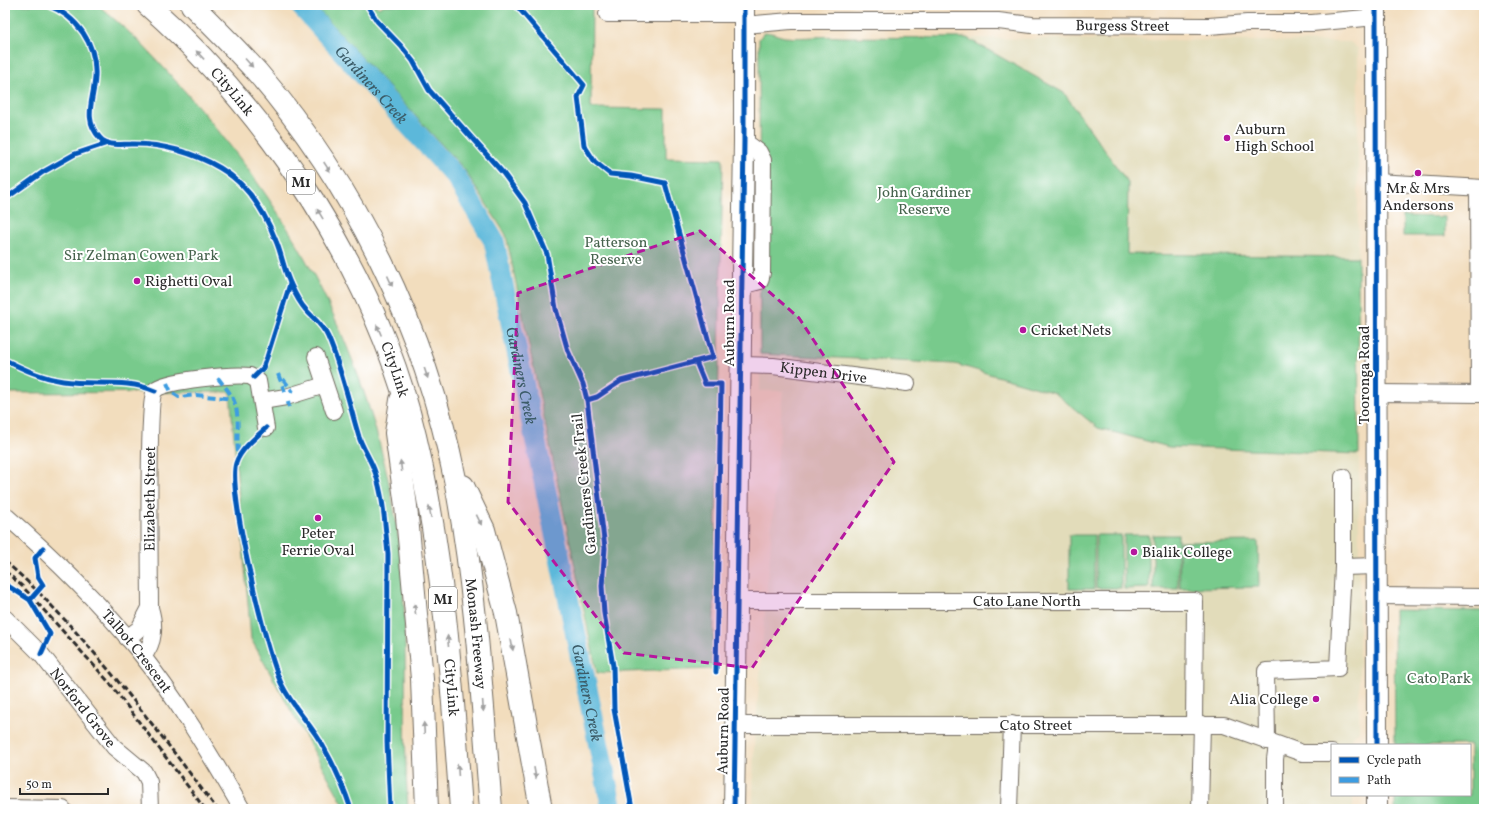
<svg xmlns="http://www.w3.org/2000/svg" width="1489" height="814" font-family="Vollkorn,serif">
<rect width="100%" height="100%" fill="#fff"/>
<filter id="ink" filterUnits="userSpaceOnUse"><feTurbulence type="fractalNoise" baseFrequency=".025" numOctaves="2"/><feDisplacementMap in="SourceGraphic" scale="8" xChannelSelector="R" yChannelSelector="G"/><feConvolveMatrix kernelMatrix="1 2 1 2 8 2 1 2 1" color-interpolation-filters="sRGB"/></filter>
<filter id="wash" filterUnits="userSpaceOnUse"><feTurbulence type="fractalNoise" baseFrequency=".012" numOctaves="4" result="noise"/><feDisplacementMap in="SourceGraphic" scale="16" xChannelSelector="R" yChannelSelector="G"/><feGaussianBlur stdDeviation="0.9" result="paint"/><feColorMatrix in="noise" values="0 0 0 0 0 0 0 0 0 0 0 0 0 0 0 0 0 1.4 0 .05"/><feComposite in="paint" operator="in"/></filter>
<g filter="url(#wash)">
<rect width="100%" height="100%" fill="#f2ddbd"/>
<g fill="#e2dcba">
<polygon points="1202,5 1358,5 1358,6"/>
<polygon points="967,38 1350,42 1358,49 1358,257 1127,254 1128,183 1064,93"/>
<polygon points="760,354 955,364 1055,393 1098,428 1169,447 1359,454 1359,731 1352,737 1352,745 1332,745 1332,795 1353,795 1353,809 753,809 754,747 783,391 760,391"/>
</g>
<g fill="#78ca8c" stroke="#527a5c">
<path d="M5 5H98C116 21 135 36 151 54 198 104 243 158 280 216 345 319 389 440 401 561 409 644 402 727 408 809H346L251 639 230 392 5 393Z"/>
<polygon points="314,5 376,5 379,8 384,5 592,5 591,108 666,109 666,158 723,159 713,669 597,673 506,235 464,169"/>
<path d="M764 32C772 32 778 36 785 37 804 39 823 35 842 37L967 38 1064 93 1128 183 1127 254 1358 257 1359 454 1169 447 1098 428 1055 393 955 364 760 354 759 39Z"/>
<polygon points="1403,216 1445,217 1445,236 1403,236"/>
<rect x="1069" y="535" width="25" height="54"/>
<rect x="1096" y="535" width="25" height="53"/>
<polygon points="1124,535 1149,535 1149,588 1124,589"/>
<rect x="1153" y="535" width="25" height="54"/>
<polygon points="1258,541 1259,587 1180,588 1179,542"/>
<polygon points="1394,610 1484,611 1484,809 1395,809 1395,795 1470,795 1470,745 1395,745"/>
</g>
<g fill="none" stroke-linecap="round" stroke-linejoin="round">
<path stroke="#5cb8da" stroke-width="21" id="s1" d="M300 5 456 177 494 241 612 809"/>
</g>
</g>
<g filter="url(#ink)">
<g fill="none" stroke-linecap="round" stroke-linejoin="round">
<defs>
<g id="minor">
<polyline points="607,14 744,14"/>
<path id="s2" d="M744 25 791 21H998L1032 25 1209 26 1247 23H1312L1376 17"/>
<polyline points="1376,182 1484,188"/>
<polyline points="1478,188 1479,394"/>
<polyline points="741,286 760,281 762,273 763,160 759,152 744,141"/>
<polyline points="316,357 334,411"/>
<path id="s3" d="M741 365 773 366 907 383"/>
<polyline points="1376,393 1484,394"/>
<polyline points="262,401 286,397 325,385"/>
<path id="s4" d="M5 515C52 556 97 600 137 649 177 699 210 754 242 809"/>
<polyline points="1343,567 1376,566"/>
<polyline points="1376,596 1484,597"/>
<path id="s5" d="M737 601H1195L1194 724"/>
<path id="s6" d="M5 618 41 654 114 747 144 772 149 782 150 809"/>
<polyline points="127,638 139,629 150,608"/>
<path id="s7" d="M143 656C155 643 155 624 150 608 150 582 147 400 155 390 165 380 234 374 250 376L258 381 266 428"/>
<path id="s8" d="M735 725H1224L1302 753H1332"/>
<polyline points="1267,741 1266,671 1338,668 1343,567 1343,477"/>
<polyline points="5,808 63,809"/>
<polyline points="1009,809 1012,724"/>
<polyline points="1200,809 1202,724"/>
<polyline points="1275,809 1275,759 1277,745"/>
</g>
<g id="major">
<polyline points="1376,5 1377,745"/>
<polyline points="734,809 744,141 744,5"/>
<polyline points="1377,809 1377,795"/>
</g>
<g id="highway">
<path id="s9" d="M148 5C271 114 377 275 415 436 444 559 452 684 461 809"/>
<path id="s10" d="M192 5C214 27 236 49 257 72 356 187 425 330 455 479 476 587 482 699 491 809"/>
<polyline points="401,400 396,433 406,506 422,679 427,809"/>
<polyline points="463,486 484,530 506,613 541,809"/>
</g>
</defs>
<use href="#minor" stroke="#71695e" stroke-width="18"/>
<use href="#major" stroke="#71695e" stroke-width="22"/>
<use href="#highway" stroke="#71695e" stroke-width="24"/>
<use href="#minor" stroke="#fff" stroke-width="16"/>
<use href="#major" stroke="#fff" stroke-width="20"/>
<use href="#highway" stroke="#fff" stroke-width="22"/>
<g stroke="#2b2b2b" stroke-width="3" stroke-dasharray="6 3" stroke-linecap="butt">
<path d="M5 561C19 574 34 587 47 601 109 665 163 738 217 809"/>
<polyline points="5,571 23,587 108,681 205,809"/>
</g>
<g stroke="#3d9ce1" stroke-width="4" stroke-dasharray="8 4" stroke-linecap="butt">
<polyline points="278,374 285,392"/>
<path d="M218 378C223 385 231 393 234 401 241 419 235 439 239 457"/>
<polyline points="283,379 293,392"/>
<polyline points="167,383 171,392 179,397 196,395 234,399"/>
<polyline points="288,402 289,407"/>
</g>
<defs>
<g id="cycleway">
<path d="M47 5C77 16 97 44 95 77 94 100 82 119 100 138 108 147 120 144 131 144 160 143 195 153 220 168 247 184 265 212 276 241 282 255 284 271 291 285 295 294 299 302 306 310 314 319 323 325 328 337 342 369 349 404 359 437 363 449 371 460 375 472 384 498 385 527 388 554L387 742 390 809"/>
<polyline points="367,5 377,21 401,46 413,61 429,90 503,173 525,203 547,254 556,309 568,351 583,384 587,400 605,548 602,586 604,613 613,666 614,709 632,809"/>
<polyline points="516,5 584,85 578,97 584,145 595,162 610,174 631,176 665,183 713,357 621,381 597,397 587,400"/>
<polyline points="1376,5 1377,745"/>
<polyline points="5,199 43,172 75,154 108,143"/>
<path d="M5 360C23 369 42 378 63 381 93 386 126 378 155 391"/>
<polyline points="696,362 705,384 721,384 716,672"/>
<polyline points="254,377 263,368 267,357 290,284"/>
<path d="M266 428C256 437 240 450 236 463 227 491 267 655 282 685 293 708 312 725 324 748 335 767 344 788 351 809"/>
<polyline points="5,584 30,600 50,634 41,654"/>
<polyline points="30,600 43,585 38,577 35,558 43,548"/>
<polyline points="734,809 744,141 744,5"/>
</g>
</defs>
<use href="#cycleway" stroke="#fff" stroke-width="8"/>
<use href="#cycleway" stroke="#0057b8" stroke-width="5"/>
</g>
<defs><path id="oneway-solid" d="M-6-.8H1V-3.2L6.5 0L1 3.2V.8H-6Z"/></defs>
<g fill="#a0a0a0">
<use href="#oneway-solid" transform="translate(200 55) rotate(-133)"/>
<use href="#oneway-solid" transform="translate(249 63) rotate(48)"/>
<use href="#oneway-solid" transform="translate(327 167) rotate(57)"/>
<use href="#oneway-solid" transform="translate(320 214) rotate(-121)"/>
<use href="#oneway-solid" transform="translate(390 281) rotate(66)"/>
<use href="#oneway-solid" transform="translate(379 330) rotate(-113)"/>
<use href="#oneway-solid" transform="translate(426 373) rotate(71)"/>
<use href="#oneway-solid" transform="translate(401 466) rotate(-97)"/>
<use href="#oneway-solid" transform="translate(430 512) rotate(-101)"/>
<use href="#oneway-solid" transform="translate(479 520) rotate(64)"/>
<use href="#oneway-solid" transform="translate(415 609) rotate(-96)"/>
<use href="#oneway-solid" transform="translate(448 641) rotate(-95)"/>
<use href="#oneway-solid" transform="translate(512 645) rotate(80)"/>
<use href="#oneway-solid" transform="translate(483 706) rotate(86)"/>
<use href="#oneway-solid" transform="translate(424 728) rotate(-93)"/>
<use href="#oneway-solid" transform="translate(458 770) rotate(-94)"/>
<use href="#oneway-solid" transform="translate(535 773) rotate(80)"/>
</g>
</g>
<path fill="#b5179e" fill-opacity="0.2" stroke="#b5179e" stroke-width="3" stroke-dasharray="8 5" stroke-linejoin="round" d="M700 231 799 318 894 462 752 668 624 653 508 502 518 293Z"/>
<g fill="#b5179e" stroke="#fff" stroke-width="1.5">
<circle cx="1227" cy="138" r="4"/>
<circle cx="1418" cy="173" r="4"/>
<circle cx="137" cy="281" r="4"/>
<circle cx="1023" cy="330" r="4"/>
<circle cx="318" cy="518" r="4"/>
<circle cx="1134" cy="552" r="4"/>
<circle cx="1316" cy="699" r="4"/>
</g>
<g text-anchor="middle" stroke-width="4" stroke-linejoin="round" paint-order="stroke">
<g fill="#fff" stroke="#6b6b6b" stroke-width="1">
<rect x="287" y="170" width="28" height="24" rx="3"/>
<rect x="429" y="587" width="28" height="24" rx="3"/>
</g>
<g font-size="14" font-weight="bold" fill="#2b2b2b">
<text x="301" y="187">M1</text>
<text x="443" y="604">M1</text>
</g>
<g font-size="15" fill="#2b2b2b" stroke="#fff">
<text dy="5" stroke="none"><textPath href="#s2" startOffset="379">Burgess Street</textPath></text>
<text dy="5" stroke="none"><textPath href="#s9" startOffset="121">CityLink</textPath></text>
<text transform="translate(729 323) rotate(-90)" y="5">Auburn Road</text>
<text dy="5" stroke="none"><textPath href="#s9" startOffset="445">CityLink</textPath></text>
<text dy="5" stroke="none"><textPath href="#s3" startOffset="83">Kippen Drive</textPath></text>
<text transform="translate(1364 375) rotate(-90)" y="5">Tooronga Road</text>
<text transform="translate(584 484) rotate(-96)" y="5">Gardiners Creek Trail</text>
<text dy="5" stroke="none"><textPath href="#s7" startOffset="160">Elizabeth Street</textPath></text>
<text dy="5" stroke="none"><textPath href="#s5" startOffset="290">Cato Lane North</textPath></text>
<text dy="5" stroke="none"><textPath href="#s10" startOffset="707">Monash Freeway</textPath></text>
<text dy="5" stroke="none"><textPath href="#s4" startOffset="190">Talbot Crescent</textPath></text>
<text dy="5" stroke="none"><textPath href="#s9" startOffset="769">CityLink</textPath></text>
<text dy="5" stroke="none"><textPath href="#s6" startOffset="119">Norford Grove</textPath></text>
<text dy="5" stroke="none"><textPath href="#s8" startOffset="301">Cato Street</textPath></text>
<text transform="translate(723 731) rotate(-89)" y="5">Auburn Road</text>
</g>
<g font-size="15" fill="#2b2b2b" stroke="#fff" text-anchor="start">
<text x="1235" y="134">Auburn<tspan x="1235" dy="17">High School</tspan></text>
<text x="1418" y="193" text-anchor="middle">Mr &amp; Mrs<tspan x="1418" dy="17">Andersons</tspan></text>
<text x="145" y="286">Righetti Oval</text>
<text x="1031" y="335">Cricket Nets</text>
<text x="318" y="538" text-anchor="middle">Peter<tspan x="318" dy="17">Ferrie Oval</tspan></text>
<text x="1142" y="557">Bialik College</text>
<text x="1308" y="704" text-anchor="end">Alia College</text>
</g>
<g font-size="15" fill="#46634d" stroke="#fff">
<text x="924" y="197">John Gardiner<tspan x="924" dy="17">Reserve</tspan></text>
<text x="616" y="247">Patterson<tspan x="616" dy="17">Reserve</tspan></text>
<text x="141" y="260">Sir Zelman Cowen Park</text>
<text x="1439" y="683">Cato Park</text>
</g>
<g font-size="16" font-style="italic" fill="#3c5c68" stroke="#fff">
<text dy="6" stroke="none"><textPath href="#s1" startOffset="107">Gardiners Creek</textPath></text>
<text dy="6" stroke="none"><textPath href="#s1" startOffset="444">Gardiners Creek</textPath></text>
<text dy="6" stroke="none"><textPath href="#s1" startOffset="768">Gardiners Creek</textPath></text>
</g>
</g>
<rect width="1489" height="814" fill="none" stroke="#fff" stroke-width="20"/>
<rect x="1331" y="744" width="140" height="52" fill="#ffffff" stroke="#aaaaaa"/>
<rect x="1339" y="757" width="20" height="6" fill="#0057b8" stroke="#aaaaaa"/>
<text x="1367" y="764" font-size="12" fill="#2b2b2b">Cycle path</text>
<rect x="1339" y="777" width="20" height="6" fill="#3d9ce1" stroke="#aaaaaa"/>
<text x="1367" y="784" font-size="12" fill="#2b2b2b">Path</text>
<path d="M20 788v6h88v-6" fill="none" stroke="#2b2b2b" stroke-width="2"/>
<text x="26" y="788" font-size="12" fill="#2b2b2b" stroke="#ffffff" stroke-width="3" paint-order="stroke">50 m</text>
</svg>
